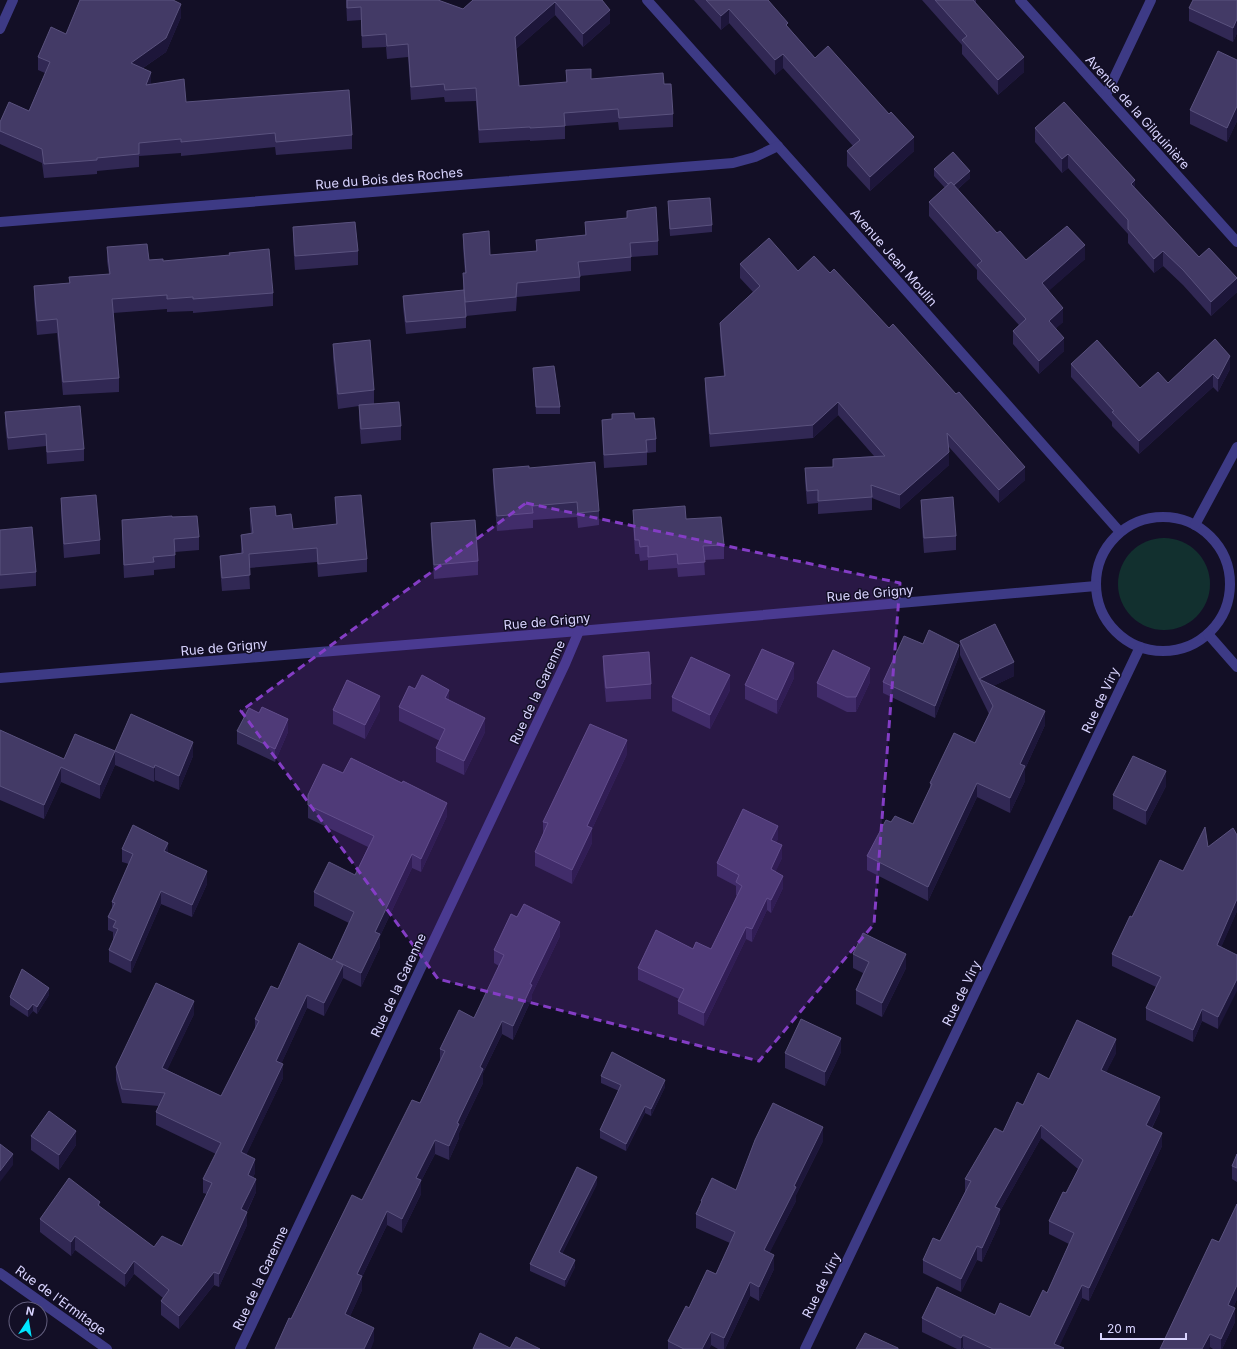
<svg xmlns="http://www.w3.org/2000/svg" width="1237" height="1349" font-family="Inter,sans-serif">
<rect width="100%" height="100%" fill="#130f26"/>
<circle fill="#12302f" cx="1164" cy="584" r="46"/>
<g fill="none" stroke-linecap="round" stroke-linejoin="round">
<g stroke="#3d3a85" stroke-width="10">
<polyline points="647,0 802,173 1120,532"/>
<polyline points="1020,0 1237,242"/>
<polyline points="0,29 13,0"/>
<polyline points="1106,95 1151,0"/>
<polyline points="0,222 733,163 755,157 778,146"/>
<circle cx="1163" cy="584" r="67"/>
<polyline points="1195,525 1237,447"/>
<polyline points="1208,634 1237,667"/>
<polyline points="0,678 579,631 1096,586"/>
<polyline points="0,1273 107,1349"/>
<polyline points="240,1349 565,664 579,631"/>
<polyline points="805,1349 1140,647"/>
</g>
</g>
<g fill="#312854">
<polygon points="346,0 438,0 463,9 473,0 602,0 610,23 583,47 555,15 516,49 519,86 566,83 566,70 591,79 664,84 673,114 673,127 619,130 618,122 565,126 565,139 530,141 530,140 479,143 476,101 445,102 444,97 411,100 408,57 387,59 386,47 362,48 361,20 347,21"/>
<polygon points="694,0 768,0 788,27 815,58 914,151 870,191 847,166 847,151 853,146 783,68 775,75 729,23 721,30"/>
<polygon points="922,0 976,0 976,4 1024,72 998,95 962,54 962,45"/>
<polygon points="1237,0 1237,33 1233,42 1189,21 1189,8"/>
<polygon points="181,17 166,52 143,68 151,84 186,102 352,135 352,149 276,155 275,147 181,156 181,153 139,156 139,167 97,171 97,174 44,178 42,163 0,144 0,122 29,111 45,73 38,70 38,57 66,34"/>
<polygon points="1237,60 1237,121 1227,142 1190,124 1190,110"/>
<polygon points="1035,128 1135,188 1199,257 1237,278 1237,292 1211,316 1183,285 1163,266 1154,273 1128,243 1128,234 1068,168 1062,173 1035,142"/>
<polygon points="934,169 970,178 958,189 997,233 1026,260 1085,259 1048,291 1063,322 1056,328 1064,351 1039,374 1013,344 1013,331 1019,325 977,279 977,270 929,216 929,202 945,188 934,176"/>
<polygon points="668,201 712,225 712,232 670,236 668,209"/>
<polygon points="627,211 658,241 658,255 631,257 631,271 580,276 580,291 517,297 516,311 466,316 466,328 406,334 403,307 403,296 463,290 463,273 465,273 463,248 463,234 490,255 536,251 536,240 585,235 585,222 627,218"/>
<polygon points="293,227 358,251 358,265 295,270 293,242"/>
<polygon points="107,247 149,260 163,261 273,293 273,306 193,313 193,311 167,312 167,309 113,313 119,378 119,392 63,395 57,333 37,335 34,300 34,286 69,283 69,277 109,274 107,261"/>
<polygon points="740,264 798,271 1025,480 999,503 949,447 949,465 900,509 872,498 872,510 818,514 818,503 807,504 805,481 805,468 833,467 833,459 874,456 838,415 813,438 710,447 705,391 705,378 724,376 720,336 720,323 753,292 740,278"/>
<polygon points="333,344 374,390 374,404 401,426 401,440 361,444 359,420 359,406 338,409 333,358"/>
<polygon points="1071,364 1140,388 1168,383 1230,369 1218,392 1213,387 1139,454 1112,426 1112,422 1071,377"/>
<polygon points="533,368 560,407 560,414 536,414"/>
<polygon points="5,412 84,449 84,461 47,464 46,446 8,450 5,424"/>
<polygon points="612,414 635,419 656,439 656,452 647,453 647,465 604,468 602,432 602,420 612,419"/>
<polygon points="529,468 599,511 599,525 578,528 577,517 533,520 533,528 497,531 493,483 493,469"/>
<polygon points="335,497 367,559 367,572 318,577 317,562 249,568 250,589 222,591 220,569 220,556 241,553 241,535 251,534 250,522 250,508 276,516 293,529 336,525"/>
<polygon points="61,498 100,540 100,554 64,558 61,512"/>
<polygon points="921,500 956,536 956,550 924,553 921,514"/>
<polygon points="633,510 686,519 724,545 724,559 704,560 705,575 678,577 677,568 648,570 648,560 640,561 639,554 635,554 633,524"/>
<polygon points="172,517 199,537 199,550 175,552 175,568 154,570 154,575 124,578 122,533 122,520"/>
<polygon points="431,523 478,561 478,575 434,579 431,538"/>
<polygon points="0,530 36,572 36,586 0,589"/>
<polygon points="960,641 1014,676 993,686 1045,725 1025,769 1025,781 1010,813 977,797 928,901 867,870 867,856 891,822 913,824 930,788 930,783 975,743 989,714 960,655"/>
<polygon points="923,644 959,656 935,718 883,693 883,682"/>
<polygon points="603,656 651,684 651,699 606,702 603,671"/>
<polygon points="794,678 777,714 745,699 745,685"/>
<polygon points="870,682 856,712 847,712 817,697 817,683"/>
<polygon points="415,689 449,700 485,732 464,775 436,762 436,748 440,741 399,721 399,707"/>
<polygon points="730,690 710,729 672,711 672,697"/>
<polygon points="333,710 380,710 365,739 333,724"/>
<polygon points="259,713 288,732 275,762 237,744 237,731"/>
<polygon points="0,730 64,759 115,751 193,756 179,790 155,780 154,782 115,765 100,799 61,782 44,819 0,800"/>
<polygon points="627,754 592,829 592,843 572,884 535,866 535,852 543,834 543,822"/>
<polygon points="343,773 447,816 421,872 412,868 380,936 380,947 361,987 343,978 324,1016 307,1008 281,1064 283,1078 246,1155 255,1173 253,1177 256,1192 247,1212 247,1225 219,1287 214,1285 179,1329 161,1315 161,1301 163,1298 134,1274 125,1287 75,1250 71,1256 40,1232 40,1219 100,1207 154,1247 182,1246 207,1194 203,1193 203,1179 216,1154 156,1125 156,1112 159,1106 122,1103 116,1080 116,1067 194,1014 167,1070 221,1096 255,1029 255,1019 278,989 332,960 349,923 314,906 314,892 355,875 368,847 308,818 308,795"/>
<polygon points="1166,786 1146,825 1113,809 1113,795"/>
<polygon points="1237,835 1237,911 1221,947 1218,1029 1202,1021 1193,1042 1146,1020 1146,1008 1156,987 1112,966 1112,954 1183,871 1208,847"/>
<polygon points="778,839 776,842 782,858 775,872 783,888 771,913 767,910 752,942 746,939 704,1026 678,1014 678,1001 679,999 638,980 638,968 693,949 711,949 737,896 736,895 736,886 717,876 717,863"/>
<polygon points="122,849 168,853 207,884 192,917 161,904 131,973 109,962 109,950 113,940 113,932 108,930 108,917 112,908 112,902 129,864 122,862"/>
<polygon points="560,936 532,994 532,998 513,1040 502,1034 483,1073 483,1083 459,1133 459,1138 449,1160 435,1154 421,1181 421,1194 402,1233 387,1225 362,1277 362,1290 350,1316 374,1341 291,1319 420,1103 440,1060 440,1049 474,1018 499,966 494,963 494,950"/>
<polygon points="853,954 906,968 882,1017 856,1004 856,990 863,973 853,968"/>
<polygon points="49,995 37,1014 33,1011 28,1017 10,1005 10,997"/>
<polygon points="841,1052 825,1086 785,1068 785,1053"/>
<polygon points="1116,1053 1106,1072 1160,1111 1152,1128 1162,1146 1089,1301 1082,1298 1059,1346 1064,1349 964,1349 963,1348 963,1349 957,1349 922,1332 922,1318 995,1315 1030,1317 1047,1293 1069,1244 1049,1234 1049,1221 1066,1193 1078,1169 1041,1138 1000,1211 1000,1223 982,1262 977,1260 961,1292 923,1273 923,1260 940,1241 965,1192 965,1179 1003,1132 1023,1105 1049,1079"/>
<polygon points="601,1076 665,1087 651,1116 645,1113 626,1151 600,1138 600,1130 619,1091 601,1083"/>
<polygon points="31,1136 76,1145 59,1170 31,1150"/>
<polygon points="823,1141 796,1195 796,1201 769,1253 774,1269 759,1301 750,1296 725,1349 718,1349 711,1345 709,1349 668,1349 668,1341 689,1308 716,1274 730,1243 696,1228 696,1214 701,1204 701,1201 736,1190"/>
<polygon points="1237,1154 1237,1182 1232,1179 1232,1166"/>
<polygon points="597,1184 562,1254 575,1267 565,1287 530,1271 530,1264"/>
<polygon points="1237,1299 1233,1308 1235,1322 1222,1349 1213,1349 1210,1347 1160,1349"/>
</g>
<g fill="#1d163a">
<polygon points="555,2 555,15 515,50 515,37"/>
<polygon points="181,4 181,17 166,52 131,76 131,63"/>
<polygon points="729,9 729,23 721,30 721,16"/>
<polygon points="610,10 610,23 583,47 583,34"/>
<polygon points="1237,19 1237,33 1233,42 1233,28"/>
<polygon points="783,54 783,68 775,75 775,60"/>
<polygon points="1024,57 1024,72 998,95 998,80"/>
<polygon points="151,72 151,86 146,85"/>
<polygon points="1237,106 1237,121 1227,142 1227,128"/>
<polygon points="914,137 914,151 870,191 870,177"/>
<polygon points="1068,154 1068,168 1062,173 1062,159"/>
<polygon points="970,171 970,178 951,195 951,188"/>
<polygon points="1135,180 1135,195 1131,184"/>
<polygon points="1085,245 1085,259 1042,297 1042,283"/>
<polygon points="1163,251 1163,266 1154,273 1154,259"/>
<polygon points="1237,278 1237,292 1211,316 1211,302"/>
<polygon points="1063,308 1063,322 1049,335 1049,321"/>
<polygon points="1064,338 1064,351 1039,374 1039,361"/>
<polygon points="1230,356 1230,369 1218,392 1218,379"/>
<polygon points="1213,374 1213,387 1139,454 1139,441"/>
<polygon points="838,402 838,415 813,438 813,425"/>
<polygon points="949,452 949,465 900,509 900,495"/>
<polygon points="1025,467 1025,480 999,503 999,490"/>
<polygon points="959,645 959,656 935,718 935,706"/>
<polygon points="1014,662 1014,676 985,690 979,679 979,693 979,679"/>
<polygon points="794,663 794,678 777,714 777,700"/>
<polygon points="870,668 870,682 856,712 856,697"/>
<polygon points="730,675 730,690 710,729 710,715"/>
<polygon points="449,690 449,704 445,698"/>
<polygon points="380,696 380,710 365,739 365,725"/>
<polygon points="1045,711 1045,725 1025,769 1025,781 1010,813 1010,798 1020,764"/>
<polygon points="485,718 485,732 464,775 464,761"/>
<polygon points="288,719 288,732 275,762 275,749"/>
<polygon points="627,740 627,754 592,829 592,843 572,884 572,870 587,826"/>
<polygon points="193,742 193,756 179,790 179,776"/>
<polygon points="115,751 115,765 100,799 100,785"/>
<polygon points="155,765 155,780 154,782 154,768"/>
<polygon points="61,767 61,782 44,819 44,805"/>
<polygon points="1166,771 1166,786 1146,825 1146,811"/>
<polygon points="977,783 977,797 928,901 928,887"/>
<polygon points="447,803 447,816 421,872 421,859"/>
<polygon points="778,826 778,839 771,853 771,840"/>
<polygon points="168,843 168,855 164,851"/>
<polygon points="782,845 782,858 771,882 771,869"/>
<polygon points="412,854 412,868 380,936 380,947 361,987 361,973 375,932"/>
<polygon points="207,871 207,884 192,917 192,905"/>
<polygon points="783,876 783,888 771,913 771,900"/>
<polygon points="161,891 161,904 131,973 131,961"/>
<polygon points="767,898 767,910 752,942 752,929"/>
<polygon points="1237,899 1237,911 1217,957 1217,945"/>
<polygon points="560,922 560,936 532,994 532,998 513,1040 513,1026 530,984"/>
<polygon points="746,927 746,939 704,1026 704,1013"/>
<polygon points="906,954 906,968 882,1017 882,1003"/>
<polygon points="343,965 343,978 324,1016 324,1003"/>
<polygon points="1237,979 1237,991 1218,1029 1218,1017"/>
<polygon points="49,988 49,995 37,1014 37,1007"/>
<polygon points="307,995 307,1008 276,1075 276,1061"/>
<polygon points="194,1001 194,1014 162,1081 162,1068"/>
<polygon points="33,1004 33,1011 28,1017 28,1010"/>
<polygon points="1202,1009 1202,1021 1193,1042 1193,1030"/>
<polygon points="502,1021 502,1034 483,1073 483,1083 459,1133 459,1138 449,1160 449,1146 480,1067"/>
<polygon points="841,1038 841,1052 825,1086 825,1072"/>
<polygon points="1116,1039 1116,1053 1101,1083 1101,1070"/>
<polygon points="283,1064 283,1078 241,1166 241,1152"/>
<polygon points="665,1080 665,1087 651,1116 651,1109"/>
<polygon points="1160,1097 1160,1111 1146,1139 1146,1125"/>
<polygon points="645,1106 645,1113 626,1151 626,1144"/>
<polygon points="1041,1125 1041,1138 1000,1211 1000,1223 982,1262 982,1248 995,1207"/>
<polygon points="823,1127 823,1141 796,1195 796,1201 764,1264 764,1250 794,1186"/>
<polygon points="76,1131 76,1145 59,1170 59,1155"/>
<polygon points="1162,1133 1162,1146 1089,1301 1089,1288"/>
<polygon points="435,1140 435,1154 421,1181 421,1194 402,1233 402,1219 416,1178"/>
<polygon points="13,1154 13,1165 0,1182 0,1171"/>
<polygon points="255,1159 255,1173 248,1188 248,1175"/>
<polygon points="597,1177 597,1184 559,1260 559,1252"/>
<polygon points="256,1179 256,1192 241,1223 241,1209"/>
<polygon points="100,1202 100,1215 98,1205"/>
<polygon points="387,1211 387,1225 362,1277 362,1290 345,1327 345,1314 357,1274"/>
<polygon points="247,1212 247,1225 219,1287 219,1274"/>
<polygon points="75,1236 75,1250 71,1256 71,1242"/>
<polygon points="977,1246 977,1260 961,1292 961,1279"/>
<polygon points="774,1255 774,1269 759,1301 759,1287"/>
<polygon points="575,1260 575,1267 565,1287 565,1280"/>
<polygon points="134,1261 134,1274 125,1287 125,1274"/>
<polygon points="214,1272 214,1285 179,1329 179,1316"/>
<polygon points="750,1282 750,1296 725,1349 724,1349 724,1338"/>
<polygon points="1082,1285 1082,1298 1058,1349 1054,1344"/>
<polygon points="1237,1285 1237,1299 1228,1319 1228,1305"/>
<polygon points="1235,1308 1235,1322 1222,1349 1221,1349 1221,1339"/>
<polygon points="374,1328 374,1341 371,1349 364,1349"/>
<polygon points="711,1332 711,1345 709,1349 702,1349"/>
<polygon points="1210,1334 1210,1347 1209,1349 1202,1349"/>
<polygon points="963,1335 963,1348 961,1349 961,1338"/>
</g>
<g fill="#433a66" stroke="#5a527e">
<polygon points="80,0 173,0 181,4 166,38 131,63 151,72 146,85 184,79 186,102 349,90 352,135 276,142 275,133 181,142 181,139 139,143 139,154 97,158 97,160 44,164 42,149 0,131 0,122 9,102 29,111 50,62 38,57 51,27 66,34"/>
<polygon points="347,0 438,0 463,9 473,0 602,0 610,10 583,34 555,2 515,37 519,86 567,82 566,70 591,69 591,79 663,73 664,84 671,84 673,114 619,118 618,109 564,113 565,126 530,128 530,127 479,130 476,88 445,90 444,84 411,87 408,44 387,46 386,34 362,36 361,7 347,8"/>
<polygon points="706,0 768,0 788,23 786,25 815,58 828,46 889,114 891,112 914,137 870,177 847,151 860,140 783,54 775,60 729,9 721,16"/>
<polygon points="935,0 973,0 1024,57 998,80 962,40 967,36"/>
<polygon points="1193,0 1237,0 1237,19 1233,28 1189,8"/>
<polygon points="1218,51 1237,60 1237,106 1227,128 1190,110"/>
<polygon points="1064,102 1135,180 1131,184 1199,257 1209,248 1237,278 1211,302 1183,270 1163,251 1154,259 1128,229 1128,220 1068,154 1062,159 1035,128"/>
<polygon points="953,152 970,171 954,185 951,182 948,184 934,169"/>
<polygon points="951,182 997,233 1000,231 1026,260 1067,226 1085,245 1042,283 1063,308 1049,321 1064,338 1039,361 1013,331 1026,319 977,265 982,261 929,202"/>
<polygon points="710,198 712,225 670,229 668,201"/>
<polygon points="656,207 658,241 630,243 631,257 578,262 580,277 517,283 516,297 465,302 463,273 466,273 463,234 489,231 490,255 537,251 536,240 586,235 585,222 627,218 627,211"/>
<polygon points="355,222 358,251 295,256 293,227"/>
<polygon points="769,238 798,271 814,256 830,273 834,269 889,328 893,324 956,394 959,392 1025,467 999,490 947,433 949,452 900,495 871,485 872,497 818,501 818,490 807,491 805,468 833,467 833,459 885,456 838,402 813,425 710,434 705,378 725,376 720,323 760,286 740,264"/>
<polygon points="147,244 149,260 163,259 163,261 230,255 229,253 269,249 273,293 193,299 193,297 167,299 167,295 112,299 119,378 63,382 57,319 37,321 34,286 70,283 69,277 110,274 107,247"/>
<polygon points="464,290 466,317 406,322 403,296"/>
<polygon points="1215,339 1230,356 1218,379 1213,374 1139,441 1112,412 1114,411 1071,364 1097,340 1140,388 1158,372 1168,383"/>
<polygon points="370,340 374,390 338,394 333,344"/>
<polygon points="554,366 560,407 536,407 533,368"/>
<polygon points="399,402 401,426 361,429 359,405"/>
<polygon points="80,406 84,449 47,452 46,434 8,438 5,412"/>
<polygon points="634,413 635,419 654,418 656,439 646,440 647,452 604,455 602,420 612,419 612,414"/>
<polygon points="595,462 599,511 578,513 577,502 532,506 533,513 497,516 493,469 529,466 529,468"/>
<polygon points="96,495 100,540 64,544 61,498"/>
<polygon points="361,495 367,559 318,564 317,548 249,554 250,575 222,578 220,556 243,553 241,535 253,533 250,508 275,506 276,516 291,514 293,529 337,524 335,497"/>
<polygon points="953,497 956,536 924,538 921,500"/>
<polygon points="685,506 686,519 721,517 724,545 703,546 705,562 678,564 677,554 648,557 648,546 640,547 639,540 635,540 633,510"/>
<polygon points="172,516 172,517 197,516 199,537 174,539 175,555 153,557 154,562 124,565 122,520"/>
<polygon points="475,520 478,561 434,565 431,523"/>
<polygon points="32,527 36,572 0,575 0,530"/>
<polygon points="995,624 1014,662 979,679 960,641"/>
<polygon points="929,630 959,645 935,706 883,682 904,636 923,644"/>
<polygon points="762,649 794,663 777,700 745,685"/>
<polygon points="833,650 870,668 856,697 847,697 817,683"/>
<polygon points="649,652 651,684 606,688 603,656"/>
<polygon points="691,657 730,675 710,715 672,697"/>
<polygon points="422,675 449,690 445,698 485,718 464,761 436,748 445,729 399,707 409,686 415,689"/>
<polygon points="979,679 1045,711 1020,764 1025,766 1010,798 977,783 928,887 867,856 886,820 891,822 895,816 913,824 932,784 930,783 954,733 975,743 993,706"/>
<polygon points="347,680 380,696 365,725 333,710"/>
<polygon points="262,707 288,719 275,749 237,731 249,708 259,713"/>
<polygon points="131,714 193,742 179,776 155,765 154,768 115,751"/>
<polygon points="590,724 627,740 587,826 592,828 572,870 535,852 548,823 543,822"/>
<polygon points="0,730 64,759 75,734 115,751 100,785 61,767 44,805 0,786"/>
<polygon points="1133,756 1166,771 1146,811 1113,795"/>
<polygon points="351,758 402,783 403,781 447,803 421,859 412,854 375,932 380,934 361,973 336,961 343,965 324,1003 307,995 276,1061 283,1064 241,1152 255,1159 248,1175 256,1179 241,1209 247,1212 219,1274 214,1272 179,1316 161,1301 169,1290 134,1261 125,1274 75,1236 71,1242 40,1219 69,1178 100,1202 98,1205 154,1247 162,1236 182,1246 212,1183 203,1179 221,1143 156,1112 165,1093 122,1089 116,1067 156,983 194,1001 162,1068 221,1096 259,1021 255,1019 271,986 278,989 299,943 332,960 354,912 314,892 329,862 355,875 374,836 308,805 308,795 323,764 343,773"/>
<polygon points="743,809 778,826 771,840 782,845 771,869 783,876 771,900 767,898 752,929 746,927 704,1013 678,1001 684,989 638,968 656,930 693,949 696,942 711,949 742,886 736,882 739,875 717,863"/>
<polygon points="133,825 168,843 164,851 207,871 192,905 161,891 131,961 109,950 118,929 113,927 116,921 108,917 115,903 112,902 133,854 122,849"/>
<polygon points="1205,827 1208,847 1233,828 1237,835 1237,899 1217,945 1237,955 1237,979 1218,1017 1202,1009 1193,1030 1146,1008 1161,977 1112,954 1130,916 1132,917 1160,860 1183,871"/>
<polygon points="524,904 560,922 530,984 532,985 513,1026 502,1021 480,1067 483,1069 457,1123 459,1124 449,1146 435,1140 416,1178 421,1180 402,1219 387,1211 357,1274 362,1276 345,1314 374,1328 364,1349 275,1349 289,1318 291,1319 352,1195 362,1200 412,1100 420,1103 445,1051 440,1049 459,1010 474,1018 504,955 494,950 511,914 517,917"/>
<polygon points="863,933 906,954 882,1003 856,990 869,962 853,954"/>
<polygon points="22,969 49,988 37,1007 33,1004 28,1010 10,997"/>
<polygon points="801,1019 841,1038 825,1072 785,1053"/>
<polygon points="1077,1020 1116,1039 1101,1070 1160,1097 1146,1125 1162,1133 1089,1288 1082,1285 1054,1344 1064,1348 1063,1349 993,1349 963,1335 961,1338 922,1318 937,1287 995,1315 1000,1303 1030,1317 1043,1290 1047,1293 1074,1233 1049,1221 1063,1192 1066,1193 1083,1160 1041,1125 995,1207 1000,1209 982,1248 977,1246 961,1279 923,1260 933,1238 940,1241 971,1181 965,1179 995,1128 1003,1132 1017,1102 1023,1105 1038,1073 1049,1079"/>
<polygon points="612,1052 665,1080 651,1109 645,1106 626,1144 600,1130 621,1085 601,1076"/>
<polygon points="773,1103 823,1127 794,1186 796,1187 764,1250 774,1255 759,1287 750,1282 724,1338 711,1332 702,1349 684,1349 668,1341 686,1306 689,1308 707,1270 716,1274 735,1232 696,1214 702,1201 701,1201 712,1178 736,1190 755,1140"/>
<polygon points="49,1111 76,1131 59,1155 31,1136"/>
<polygon points="0,1144 13,1154 0,1171"/>
<polygon points="1237,1154 1237,1168 1232,1166"/>
<polygon points="577,1167 597,1177 559,1252 575,1260 565,1280 530,1264"/>
<polygon points="1237,1204 1237,1285 1228,1305 1235,1308 1221,1339 1210,1334 1202,1349 1160,1349 1212,1239 1219,1242"/>
<polygon points="480,1333 510,1348 516,1337 540,1349 473,1349"/>
<polygon points="865,1333 898,1348 898,1349 856,1349"/>
</g>
<path fill="#843dc5" fill-opacity="0.2" stroke="#843dc5" stroke-width="3" stroke-dasharray="8 5" stroke-linejoin="round" d="M526 503 900 583 874 924 759 1061 438 979 241 711Z"/>
<g text-anchor="middle" stroke-width="3" stroke-linejoin="round" paint-order="stroke">
<g font-size="13" fill="#d9d4ff" stroke="#130f26">
<text transform="translate(1138 112) rotate(48)" y="5">Avenue de la Gilquinière</text>
<text transform="translate(389 178) rotate(-5)" y="5">Rue du Bois des Roches</text>
<text transform="translate(894 257) rotate(49)" y="5">Avenue Jean Moulin</text>
<text transform="translate(870 593) rotate(-5)" y="5">Rue de Grigny</text>
<text transform="translate(547 621) rotate(-5)" y="5">Rue de Grigny</text>
<text transform="translate(224 647) rotate(-5)" y="5">Rue de Grigny</text>
<text transform="translate(537 692) rotate(-65)" y="5">Rue de la Garenne</text>
<text transform="translate(1100 700) rotate(-65)" y="5">Rue de Viry</text>
<text transform="translate(398 985) rotate(-65)" y="5">Rue de la Garenne</text>
<text transform="translate(961 993) rotate(-64)" y="5">Rue de Viry</text>
<text transform="translate(260 1278) rotate(-65)" y="5">Rue de la Garenne</text>
<text transform="translate(821 1285) rotate(-64)" y="5">Rue de Viry</text>
<text transform="translate(61 1300) rotate(36)" y="5">Rue de l'Ermitage</text>
</g>
</g>
<g transform="translate(28 1321) rotate(12)"><circle r="19" fill="#130f26" stroke="#625e7d"/>
<path d="M0-3L7 15L0 10L-7 15Z" fill="#00e5ff"/>
<text y="-6" font-size="11" font-weight="bold" text-anchor="middle" fill="#d9d4ff">N</text>
</g>
<path d="M1101 1333v6h85v-6" fill="none" stroke="#d9d4ff" stroke-width="2"/>
<text x="1107" y="1333" font-size="12" fill="#d9d4ff" stroke="#130f26" stroke-width="3" paint-order="stroke">20 m</text>
</svg>
